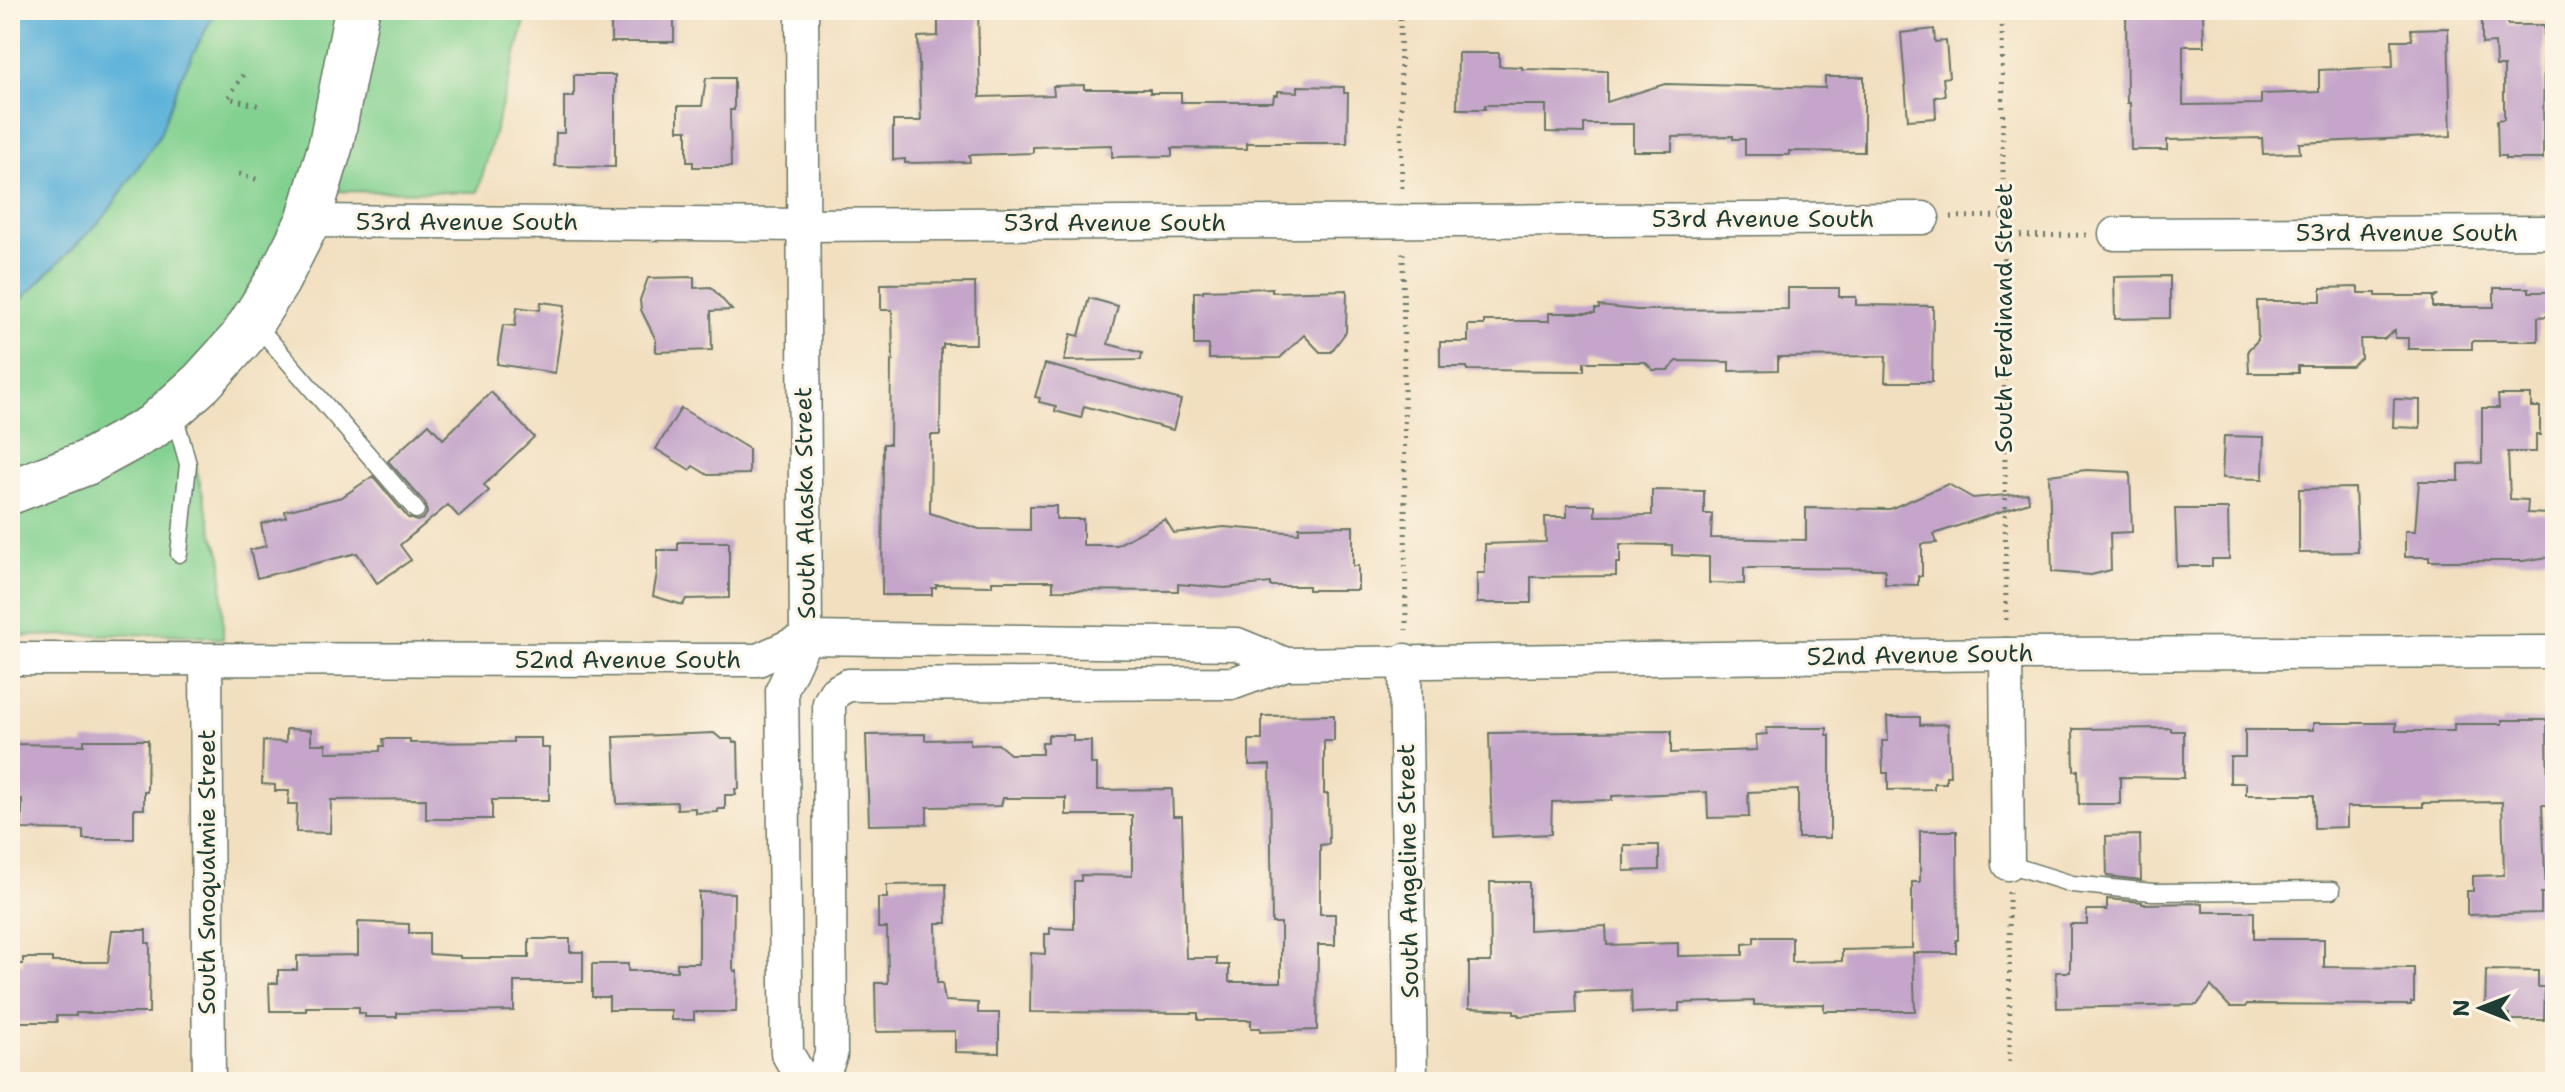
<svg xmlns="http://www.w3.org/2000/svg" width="2565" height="1092" font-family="'Shantell Sans',sans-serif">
<rect width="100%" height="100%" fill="#fcf5e5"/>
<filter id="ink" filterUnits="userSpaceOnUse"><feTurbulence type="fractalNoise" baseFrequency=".0125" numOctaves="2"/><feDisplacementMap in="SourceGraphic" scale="16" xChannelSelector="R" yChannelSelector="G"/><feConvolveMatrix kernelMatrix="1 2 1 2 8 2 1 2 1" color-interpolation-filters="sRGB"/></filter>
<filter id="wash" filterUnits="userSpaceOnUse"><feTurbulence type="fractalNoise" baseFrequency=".006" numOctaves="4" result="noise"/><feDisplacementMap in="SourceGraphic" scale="32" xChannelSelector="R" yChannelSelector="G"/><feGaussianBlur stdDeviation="1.8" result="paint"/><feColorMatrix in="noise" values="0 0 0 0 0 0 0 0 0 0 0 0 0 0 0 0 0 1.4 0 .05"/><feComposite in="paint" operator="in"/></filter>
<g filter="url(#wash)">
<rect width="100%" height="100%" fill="#f2dfc0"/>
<polygon fill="#83d191" stroke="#518762" stroke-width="2" points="216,10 528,10 478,192 299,191 292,216 180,405 214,538 222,556 223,639 173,634 10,636 10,311 105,216 159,136 180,79"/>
<polygon fill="#5eb3da" stroke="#3e7887" stroke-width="2" points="10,10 216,10 180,79 159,136 105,216 10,311"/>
<g id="blocks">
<g fill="#c5a6ca">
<rect x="611" y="10" width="63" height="32"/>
<polygon points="938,10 978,10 980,97 1054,95 1053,86 1084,85 1084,89 1150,89 1150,93 1181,93 1181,102 1273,102 1274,95 1278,95 1278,91 1298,92 1298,86 1344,87 1344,93 1348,93 1347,143 1247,143 1247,149 1172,148 1172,156 1112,157 1112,145 1033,147 1033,153 969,155 970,162 905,163 905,159 893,160 893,121 921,121 918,37 938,36"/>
<polygon points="2203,11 2204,46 2183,46 2183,105 2261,104 2261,94 2319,92 2319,70 2393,67 2392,40 2412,40 2411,29 2448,28 2451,136 2299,143 2300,153 2263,154 2262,138 2167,140 2167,150 2131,150 2130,103 2127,103 2126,12"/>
<polygon points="2482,15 2508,15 2508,25 2544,25 2543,159 2505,159 2505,156 2498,156 2497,120 2504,119 2504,66 2496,66 2495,43 2482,44"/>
<polygon points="1934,29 1935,42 1946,41 1949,77 1943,78 1945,96 1935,97 1936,118 1908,120 1901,33"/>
<polygon points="1458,53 1499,53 1499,66 1522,67 1522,69 1607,71 1607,102 1665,84 1825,88 1825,77 1864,77 1864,152 1789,151 1789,155 1745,155 1745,139 1733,139 1733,136 1672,137 1672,151 1633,151 1633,124 1584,124 1584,133 1546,132 1546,105 1485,105 1485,109 1457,109"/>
<polygon points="574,75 615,75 615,167 555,166 556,133 564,133 564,97 574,97"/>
<polygon points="706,78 734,78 734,110 730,110 731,167 693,167 693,162 687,162 687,130 678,130 678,106 702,106"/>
<polygon points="2170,276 2170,318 2115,319 2114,277"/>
<polygon points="694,277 694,288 711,287 732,310 711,311 712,350 656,352 656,340 641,310 640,300 648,278"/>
<polygon points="975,283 976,344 943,344 943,348 941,348 940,435 931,435 930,513 979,529 1030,530 1030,506 1056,506 1056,519 1083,519 1083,545 1117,545 1165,519 1174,533 1224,527 1299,533 1299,527 1353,526 1353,566 1358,566 1358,590 1308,590 1308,586 1270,586 1270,583 1225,588 1178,584 1178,591 1053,590 1053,581 992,581 992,586 936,585 936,588 932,588 932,595 882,595 883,444 890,444 891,361 893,361 892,310 881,310 881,284"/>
<polygon points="2358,287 2358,293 2376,293 2376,296 2436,296 2433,298 2433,307 2494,307 2494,288 2529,288 2529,292 2550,292 2550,316 2538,317 2538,341 2472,341 2472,349 2408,349 2408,338 2395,338 2395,330 2384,339 2360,339 2361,358 2351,366 2298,366 2298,373 2249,373 2248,350 2258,340 2257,301 2321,301 2321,288"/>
<polygon points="1272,288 1272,292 1347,290 1346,332 1331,352 1320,352 1304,335 1280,358 1209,359 1209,345 1194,345 1194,292 1203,292 1203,290"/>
<polygon points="1788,288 1839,288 1839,297 1856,297 1856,305 1933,306 1932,382 1885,382 1886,356 1778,357 1778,370 1729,371 1729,362 1677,361 1668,370 1653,370 1645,362 1584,362 1584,371 1467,370 1467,367 1440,367 1440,342 1468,342 1468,325 1484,325 1484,321 1549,321 1549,313 1595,313 1595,309 1599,309 1599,306 1637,310 1788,309"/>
<polygon points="1089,298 1118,306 1108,344 1142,353 1141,360 1064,361 1071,334 1079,336"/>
<polygon points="541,302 565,305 555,373 497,364 503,325 515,326 517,307 540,310"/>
<polygon points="1045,364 1181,400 1173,430 1084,406 1081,418 1055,411 1056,406 1039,402 1040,398 1035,397"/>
<polygon points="491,392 534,437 484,485 489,491 459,517 448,505 400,545 411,560 377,583 357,553 257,578 250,550 266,546 261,524 286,517 285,511 342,497 373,476 408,518 417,521 423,519 427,513 425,503 388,461 429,424 443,439"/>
<polygon points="2498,395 2531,395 2531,407 2540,407 2540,435 2536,435 2536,452 2508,452 2510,499 2528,500 2527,513 2550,514 2549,557 2523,561 2429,561 2429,557 2405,557 2405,531 2415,531 2419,481 2459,481 2459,464 2482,463 2482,408 2499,408"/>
<polygon points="2394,399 2420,400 2420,428 2393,427"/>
<polygon points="681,408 749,449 749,474 708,475 693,466 690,470 656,449"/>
<polygon points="2224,436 2264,437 2263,479 2222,478"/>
<polygon points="2086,470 2130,472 2132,532 2110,533 2111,570 2091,575 2052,572 2049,475"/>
<polygon points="1948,484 1973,498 2028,493 2029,502 1934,534 1937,543 1922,544 1922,576 1918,576 1918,585 1885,584 1885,569 1784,568 1744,568 1744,584 1709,583 1709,557 1672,555 1672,545 1620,544 1620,563 1616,563 1616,576 1531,577 1531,603 1477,603 1477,573 1485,573 1485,544 1546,542 1545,517 1567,517 1567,505 1595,505 1595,516 1652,515 1652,490 1704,491 1704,514 1712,514 1711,538 1806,540 1806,508 1890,509"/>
<polygon points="2355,488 2358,552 2299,553 2299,489"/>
<polygon points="2175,509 2228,509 2229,559 2212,559 2212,566 2177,566"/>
<polygon points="678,542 729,542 729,598 686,599 683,605 653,596 657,573 657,550 678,550"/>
<polygon points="1334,715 1334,741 1324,741 1324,794 1328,794 1329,844 1320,845 1320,914 1335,914 1335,945 1318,945 1317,1030 1260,1032 1260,1028 1251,1028 1251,1020 1198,1020 1198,1013 1030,1012 1031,953 1045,954 1045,934 1050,934 1050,928 1074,929 1074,881 1081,881 1081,875 1132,876 1132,815 1066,815 1066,798 1003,798 1001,806 927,807 927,824 869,825 866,735 925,734 925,740 970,739 970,745 998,744 1010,754 1042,754 1042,742 1048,742 1048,735 1073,735 1073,741 1091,741 1091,764 1097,764 1097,790 1172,789 1173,816 1182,816 1186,958 1217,958 1217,965 1229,965 1229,982 1281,982 1281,923 1272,923 1270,765 1249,765 1249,740 1262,740 1262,716"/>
<polygon points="1887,717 1920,717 1920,725 1948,724 1950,776 1946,776 1946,783 1934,783 1934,789 1888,790 1888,773 1883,773 1882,741 1888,741"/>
<polygon points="2502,720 2547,720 2548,805 2542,805 2546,893 2541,893 2541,913 2467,915 2467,891 2473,891 2473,876 2504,875 2502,802 2423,803 2423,807 2347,807 2347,827 2314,828 2314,795 2246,795 2246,783 2230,783 2230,757 2245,757 2245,730 2313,730 2313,723 2396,723 2396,731 2454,731 2454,724 2502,724"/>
<polygon points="1766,728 1827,728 1827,735 1830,735 1830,838 1798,838 1798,790 1748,792 1749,817 1708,818 1707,792 1612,796 1612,800 1552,802 1551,834 1492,837 1489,733 1671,731 1671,753 1757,750 1756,735 1767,734"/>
<polygon points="2171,728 2171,731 2184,731 2184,778 2120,777 2120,804 2079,804 2078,770 2074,771 2073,729"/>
<polygon points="286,729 311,730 311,744 326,744 326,752 380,751 380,746 384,746 383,739 410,739 410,743 513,742 513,738 541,738 541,748 549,748 549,800 492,800 492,819 426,819 426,799 331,800 330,833 296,832 297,804 288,804 289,791 275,791 275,785 262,784 263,741 286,742"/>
<polygon points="714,733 721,739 732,739 733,742 738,742 739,789 735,789 736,795 725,795 725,809 718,809 718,812 695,813 695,808 677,809 677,802 617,804 614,737"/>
<polygon points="84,740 148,740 147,792 144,792 144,809 134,809 134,839 83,839 83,830 22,829 22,799 10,799 10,744 84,745"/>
<polygon points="1920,831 1957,831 1958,940 1956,940 1956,953 1913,953 1915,1011 1824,1011 1824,1004 1754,1005 1754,1001 1679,1003 1679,1011 1632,1013 1631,990 1575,992 1576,1013 1519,1016 1519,1014 1514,1014 1514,1010 1469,1008 1469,962 1491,962 1490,882 1529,882 1529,930 1606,926 1607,945 1678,943 1678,956 1743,955 1743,944 1754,943 1754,937 1792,937 1792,962 1842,961 1842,950 1912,948 1912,882 1920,882"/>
<polygon points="2140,835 2141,880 2107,876 2106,836"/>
<polygon points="1624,845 1659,845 1659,870 1624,871"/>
<polygon points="946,884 947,923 936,923 937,983 942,983 945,1001 978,1003 978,1013 999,1013 999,1053 955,1052 955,1031 876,1032 875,983 888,983 887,928 878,928 878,898 887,898 887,885"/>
<polygon points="699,892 734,893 733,968 734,971 737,971 736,1012 694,1012 694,1020 671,1020 671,1010 609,1010 609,997 592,997 592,964 628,964 628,971 677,971 677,963 699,963"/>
<polygon points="2107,899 2142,902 2142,904 2203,903 2203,912 2254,912 2254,939 2324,939 2324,967 2414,968 2414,1002 2411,1002 2411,1005 2247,1004 2245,1007 2230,1007 2211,986 2197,1005 2057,1008 2056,972 2070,972 2070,924 2087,924 2087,910 2107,910"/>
<polygon points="358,922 409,924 409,933 429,933 429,954 460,956 460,958 529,958 529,939 570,939 570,952 583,952 583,982 514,982 514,1011 397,1013 397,1017 365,1017 365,1013 359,1013 359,1007 306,1007 306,1011 270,1011 269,983 278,983 278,970 297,970 297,956 358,955"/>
<polygon points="112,930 146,930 146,943 150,943 149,1013 76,1013 76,1016 56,1016 57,1022 16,1022 15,1008 10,1008 10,964 23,964 23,958 52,958 52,962 108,962"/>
<polygon points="2486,970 2538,971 2538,987 2545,987 2544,1020 2509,1020 2510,1014 2485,1013"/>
</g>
</g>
</g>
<g filter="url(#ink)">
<use href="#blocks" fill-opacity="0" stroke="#697665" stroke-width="2"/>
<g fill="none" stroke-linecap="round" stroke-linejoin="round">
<defs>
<g id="lane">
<polyline points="254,322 416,510"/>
<polyline points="174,414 188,464 179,554"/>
<polyline points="2008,864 2072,884 2153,892 2332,890"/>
</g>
<g id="street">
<polyline points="802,10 806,638 782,690 787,1053 804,1082"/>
<polyline points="308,221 802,225 1923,218"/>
<polyline points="2115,234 2555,232"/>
<polyline points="2006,654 2008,864"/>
<polyline points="10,659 758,660 806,638 1237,644 1286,664 2006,654 2555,652"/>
<polyline points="1405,660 1411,1082"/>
<polyline points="206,661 209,1082"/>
<polyline points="821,1082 831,1055 829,703 835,692 848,685 1234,683 1286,664"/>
</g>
<polyline id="secondary" points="10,492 86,463 152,427 202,382 241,339 277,282 308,221 331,144 357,10"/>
</defs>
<use href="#lane" stroke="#697665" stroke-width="19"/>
<use href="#street" stroke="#697665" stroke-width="35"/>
<use href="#secondary" stroke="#697665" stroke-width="47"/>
<g stroke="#697665" stroke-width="5" stroke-dasharray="2 6" stroke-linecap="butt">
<polyline points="1400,10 1402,193"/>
<polyline points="2002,10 2006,626"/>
<polyline points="243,75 228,98 260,106"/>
<polyline points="239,174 259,180"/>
<polyline points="1951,217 2004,216"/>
<polyline points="2004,236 2087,235"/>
<polyline points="1403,253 1406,630"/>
<polyline points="2009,892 2010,1063"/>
</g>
<use href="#lane" stroke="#fff" stroke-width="16"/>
<use href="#street" stroke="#fff" stroke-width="32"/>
<use href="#secondary" stroke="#fff" stroke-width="44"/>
</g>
</g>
<g text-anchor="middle" stroke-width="6" stroke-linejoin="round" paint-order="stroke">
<g font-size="24" fill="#1f3d34" stroke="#fcf5e5">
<text x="1763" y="227">53rd Avenue South</text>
<text x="467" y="230">53rd Avenue South</text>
<text x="1115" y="231">53rd Avenue South</text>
<text x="2407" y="241">53rd Avenue South</text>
<text transform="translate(2004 318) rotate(-90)" y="8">South Ferdinand Street</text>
<text transform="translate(805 503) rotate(-91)" y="8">South Alaska Street</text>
<text transform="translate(1920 655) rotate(-1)" y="8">52nd Avenue South</text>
<text x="628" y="668">52nd Avenue South</text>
<text transform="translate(1408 871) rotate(-91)" y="8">South Angeline Street</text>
<text transform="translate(207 872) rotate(-90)" y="8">South Snoqualmie Street</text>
</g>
</g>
<rect width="2565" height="1092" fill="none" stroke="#fcf5e5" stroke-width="40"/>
<g transform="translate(2481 1008) rotate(270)" stroke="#fcf5e5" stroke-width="6" paint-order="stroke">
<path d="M0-6L14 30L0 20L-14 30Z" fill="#1f3d34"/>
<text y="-12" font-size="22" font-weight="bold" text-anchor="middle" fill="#1f3d34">N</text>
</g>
</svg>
